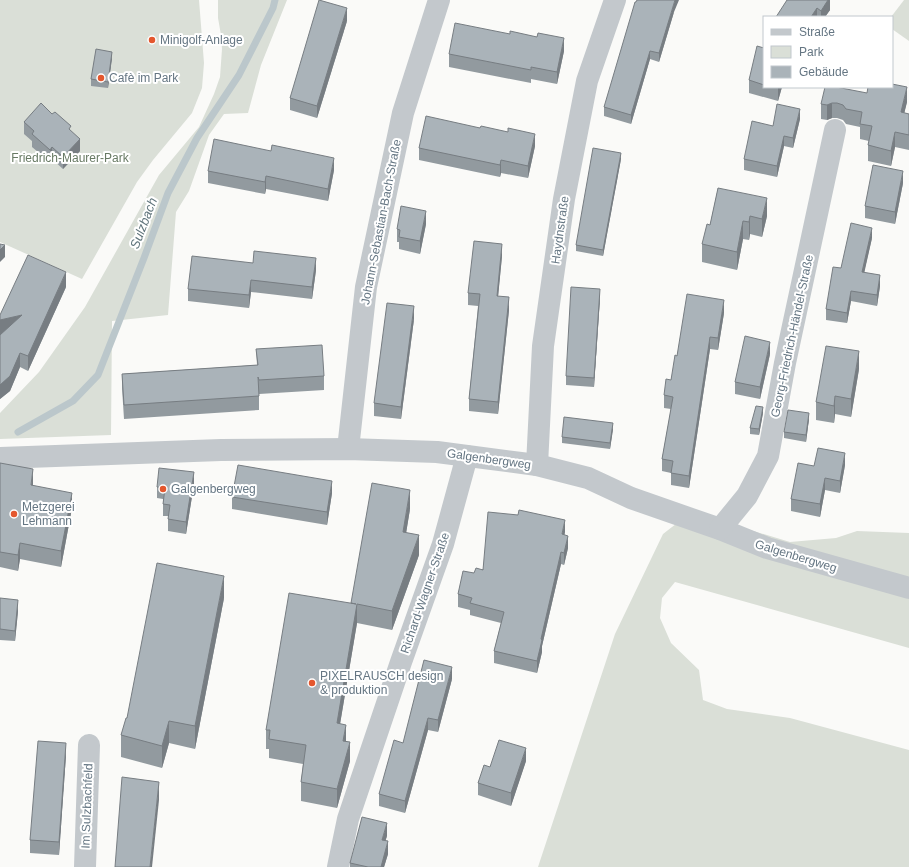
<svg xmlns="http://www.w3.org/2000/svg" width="909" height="867" font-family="Arial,sans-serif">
<rect width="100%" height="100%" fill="#fafaf8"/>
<g fill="#dadfd7">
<polygon points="0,0 199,0 204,63 202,88 192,113 153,160 137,182 82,279 0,242"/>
<polygon points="218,0 287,0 261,65 248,113 224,114 209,135 189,191 176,212 168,315 112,321 111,435 0,439 0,413 39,372 85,307 159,175 199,127 214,94 220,77 222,49 221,35 218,18"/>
<polygon points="904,0 909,0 909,41 892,29 891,17"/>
<polygon points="681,520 737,526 790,542 836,538 857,531 909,533 909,648 675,582 662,598 660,618 671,643 699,670 703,700 727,709 790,718 909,750 909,867 538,867 615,634 663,534"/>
</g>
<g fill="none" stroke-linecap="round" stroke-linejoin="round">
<polyline stroke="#bbc7cb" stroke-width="7" points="18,432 73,401 98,375 144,258 168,193 197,138 239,75 273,8 275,0"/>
<g stroke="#c3c8cc" stroke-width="22">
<polyline points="348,449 366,287 403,113 439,0"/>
<polyline points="0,458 221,450 348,449 437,452 537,465 588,478 631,498 720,529 767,548 909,588"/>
<polyline points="537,465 543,346 564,199 587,81 615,0"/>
<polyline points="720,529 747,496 768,456 785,363 835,130"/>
<polyline points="85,867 89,745"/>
<polyline points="338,867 348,819 401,662 443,544 467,456"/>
</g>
</g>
<g fill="#929a9f">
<polygon points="830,0 830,10 825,17 776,17"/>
<polygon points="674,12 659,62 650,59 631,124 604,116 604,107"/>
<polygon points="347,21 317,118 290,110 290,98"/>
<polygon points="764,48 764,87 782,87 778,101 749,93 749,80"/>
<polygon points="564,51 557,84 531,79 531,83 449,67 449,54"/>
<polygon points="112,58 108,88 91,86 91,79"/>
<polygon points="867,93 907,102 904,113 909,114 909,150 895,147 891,166 868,161 868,145 869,141 860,139 860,127 846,124 843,120 837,118 832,118 827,120 821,119 821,104"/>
<polygon points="800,119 793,148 784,146 777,177 744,170 744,159 773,126"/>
<polygon points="24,122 71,131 80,151 63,169 52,159 50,162 32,147 32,141 24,134"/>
<polygon points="535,146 528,178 501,173 500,177 419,160 419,148"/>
<polygon points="621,159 603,256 576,251 576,245"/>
<polygon points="334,170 328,201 266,189 265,194 208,183 208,171"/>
<polygon points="903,183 895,224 865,218 865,206"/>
<polygon points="718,188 767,216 762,237 750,234 749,240 743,239 737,270 702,262 702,244 710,225"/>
<polygon points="426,224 420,254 399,249 399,242 397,242 397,229"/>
<polygon points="872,238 864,272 880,286 877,306 851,301 847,323 826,320 826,309 841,268"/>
<polygon points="502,256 498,296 509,310 498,414 469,411 469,399 478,306 468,305 468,293"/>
<polygon points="316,270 312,299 251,292 249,308 188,301 188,289"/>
<polygon points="66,287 28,371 20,367 10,391 0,399 0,335 1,334 0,335 0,315"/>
<polygon points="600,298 594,387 566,385 566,376"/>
<polygon points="724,313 718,350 710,349 689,488 671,485 671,473 662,471 662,459 671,409 664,408 664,395 671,380 677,356"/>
<polygon points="414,319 401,419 374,416 374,403"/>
<polygon points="256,349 324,376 324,390 259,394 259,410 124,419 122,388 122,374 257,365"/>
<polygon points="770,354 760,399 735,394 735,382"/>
<polygon points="859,369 851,417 835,414 834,423 816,420 816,402"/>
<polygon points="763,413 759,435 750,434 750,428"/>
<polygon points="809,419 806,442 784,438 784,432"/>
<polygon points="613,429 610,449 562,443 562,437"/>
<polygon points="0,463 33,486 72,508 61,567 20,559 18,571 0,567"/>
<polygon points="845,465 840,493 825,490 820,517 791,511 791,499 814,466"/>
<polygon points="194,484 186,534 168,531 168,516 163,516 163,499 157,498 157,487"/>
<polygon points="332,493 327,525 232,509 232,497"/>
<polygon points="410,509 406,533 419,555 392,630 357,623 340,724 346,741 350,761 337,808 301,801 301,782 303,764 269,758 269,749 266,749 266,730 351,603"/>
<polygon points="565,532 564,535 568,548 564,565 561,564 542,646 542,652 537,673 494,663 494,651 501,623 470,615 470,610 458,607 458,594 474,573"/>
<polygon points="0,598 18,611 15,641 0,640"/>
<polygon points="224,598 195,749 169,743 162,768 121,757 121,735 127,718"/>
<polygon points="452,679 438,732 428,730 405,813 379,806 379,794 403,743"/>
<polygon points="66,755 59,855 30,853 30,840"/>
<polygon points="526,761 511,806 478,795 478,783 490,767"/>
<polygon points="387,836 385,841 388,854 384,867 350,867 350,863"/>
</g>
<g fill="#777d82">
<polygon points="675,0 679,0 674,12 659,62 659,53"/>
<polygon points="828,0 830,0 830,10 825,17 821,17 821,11"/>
<polygon points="347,8 347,21 317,118 317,106"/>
<polygon points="817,8 817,17 811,17"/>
<polygon points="564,38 564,51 557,84 557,72"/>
<polygon points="650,51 650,59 631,124 631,115"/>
<polygon points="112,52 112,58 108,88 108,82"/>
<polygon points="778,87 782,87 778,101"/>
<polygon points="907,87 907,102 901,127 901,112"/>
<polygon points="832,103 832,118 827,120 827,105"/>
<polygon points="800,109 800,119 793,148 793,138"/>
<polygon points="895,132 895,147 891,166 891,151"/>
<polygon points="535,134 535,146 528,178 528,166"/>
<polygon points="784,136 784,146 777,177 777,166"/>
<polygon points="80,139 80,151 63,169 63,157"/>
<polygon points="52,147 52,159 50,162 50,150"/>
<polygon points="621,153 621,159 603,256 603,250"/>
<polygon points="334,158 334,170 328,201 328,189"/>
<polygon points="501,160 501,173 500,177 500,165"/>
<polygon points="903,171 903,183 895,224 895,212"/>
<polygon points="266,176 266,189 265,194 265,182"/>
<polygon points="767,198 767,216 762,237 762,219"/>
<polygon points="426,211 426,224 420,254 420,241"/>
<polygon points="750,216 750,234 749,240 749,222"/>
<polygon points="743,221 743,239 737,270 737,252"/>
<polygon points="872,228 872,238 862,283 862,272"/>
<polygon points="502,244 502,256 497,308 497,296"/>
<polygon points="5,245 5,257 0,262 0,250"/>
<polygon points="316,258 316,270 312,299 312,287"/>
<polygon points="66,272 66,287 28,371 28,356"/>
<polygon points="880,275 880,286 877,306 877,295"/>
<polygon points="251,280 251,292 249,308 249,295"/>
<polygon points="600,289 600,298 594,387 594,378"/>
<polygon points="851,291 851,301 847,323 847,313"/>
<polygon points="509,297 509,310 498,414 498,402"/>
<polygon points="724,300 724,313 718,350 718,338"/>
<polygon points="414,306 414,319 401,419 401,407"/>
<polygon points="22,315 22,329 0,335 0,320"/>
<polygon points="710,337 710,349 689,488 689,476"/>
<polygon points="770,342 770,354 760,399 760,387"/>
<polygon points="859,351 859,369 851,417 851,399"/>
<polygon points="20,353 20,367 10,391 0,399 0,385"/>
<polygon points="835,396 835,414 834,423 834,406"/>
<polygon points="763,407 763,413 759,435 759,429"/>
<polygon points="809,413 809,419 806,442 806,435"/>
<polygon points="613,423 613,429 610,449 610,443"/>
<polygon points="845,453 845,465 840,493 840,481"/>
<polygon points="33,469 33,485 31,501 31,485"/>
<polygon points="194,472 194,484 186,534 186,522"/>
<polygon points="825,478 825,490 820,517 820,504"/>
<polygon points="332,481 332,493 327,525 327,512"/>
<polygon points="410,490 410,509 403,552 403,532"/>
<polygon points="72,493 72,508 61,567 61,551"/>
<polygon points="565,520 565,532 562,546 562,534"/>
<polygon points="419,535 419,555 392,630 392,611"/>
<polygon points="568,536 568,548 564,565 564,553"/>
<polygon points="20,543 20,559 18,571 18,555"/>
<polygon points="561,552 561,564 542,646 542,652 537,673 537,661 541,639"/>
<polygon points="224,576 224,598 195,749 195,726"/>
<polygon points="18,600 18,611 15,641 15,631"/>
<polygon points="357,604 357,623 337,742 337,723"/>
<polygon points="452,667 452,679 438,732 438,720"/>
<polygon points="428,718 428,730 405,813 405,801"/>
<polygon points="169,721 169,743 162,768 162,746"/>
<polygon points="346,725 346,744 343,741"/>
<polygon points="350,742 350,761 337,808 337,789"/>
<polygon points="66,743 66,755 59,855 59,842"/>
<polygon points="526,748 526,761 511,806 511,793"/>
<polygon points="159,782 159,800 152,867 150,867"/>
<polygon points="387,823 387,836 382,852 382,840"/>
<polygon points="388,841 388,854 384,867 381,867"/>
</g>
<g fill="#aab3b9" stroke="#777d82">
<polygon points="319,0 347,8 317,106 290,98"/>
<polygon points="637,0 675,0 659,53 650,51 631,115 604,107 635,2 636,2"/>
<polygon points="787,0 828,0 821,11 817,8 811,17 776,17"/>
<polygon points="455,23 510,34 510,31 537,37 538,33 564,38 557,72 531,67 531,70 449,54"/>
<polygon points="757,46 764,48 764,85 749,80"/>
<polygon points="96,49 112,52 108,82 91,79"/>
<polygon points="892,84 907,87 901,112 909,114 909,135 895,132 891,151 868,145 872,126 860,124 862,112 846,109 843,105 837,103 832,103 827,105 821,104 825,87 836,87 867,93 868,87 892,87"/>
<polygon points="41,103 52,114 55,112 71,126 69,129 80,139 63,157 52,147 50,150 32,134 34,131 24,122"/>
<polygon points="777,104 800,109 793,138 784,136 777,166 744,159 752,121 773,126"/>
<polygon points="426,116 480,128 481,126 508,132 508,128 535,134 528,166 501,160 500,165 419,148"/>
<polygon points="214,139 271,151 272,145 334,158 328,189 266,176 265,182 208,171"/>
<polygon points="593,148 621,153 603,250 576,245"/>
<polygon points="873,165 903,171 895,212 865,206"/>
<polygon points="718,188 767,198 762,219 750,216 749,222 743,221 737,252 702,244 707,224 710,225"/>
<polygon points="401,206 426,211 420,241 399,237 400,230 397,229"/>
<polygon points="851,223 872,228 862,272 880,275 877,295 851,291 847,313 826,309 833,267 841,268"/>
<polygon points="474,241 502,244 497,296 509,297 498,402 469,399 480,294 468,293"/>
<polygon points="0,244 5,245 0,250"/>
<polygon points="254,251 316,258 312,287 251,280 249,295 188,289 192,256 253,263"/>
<polygon points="28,255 66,272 28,356 20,353 10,376 0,385 0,335 22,315 0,320 0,315"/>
<polygon points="571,287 600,289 594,378 566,376"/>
<polygon points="687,294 724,300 718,338 710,337 689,476 671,473 673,461 662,459 673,397 664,395 666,379 671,380 675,355 677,356"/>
<polygon points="387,303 414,306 401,407 374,403"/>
<polygon points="745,336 770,342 760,387 735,382"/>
<polygon points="322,345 324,376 259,380 258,377 259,396 124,405 122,374 258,365 256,349"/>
<polygon points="826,346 859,351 851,399 835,396 834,406 816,402"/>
<polygon points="756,406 763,407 759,429 750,428"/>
<polygon points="788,410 809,413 806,435 784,432"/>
<polygon points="564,417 613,423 610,443 562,437"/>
<polygon points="818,448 845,453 840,481 825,478 820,504 791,499 798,463 814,466"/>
<polygon points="0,463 33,469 31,485 72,493 61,551 20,543 18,555 0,552"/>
<polygon points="238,465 332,481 327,512 232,497"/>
<polygon points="159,468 194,472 186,522 168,519 170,505 163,504 165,488 157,487"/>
<polygon points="372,483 410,490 403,532 419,535 392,611 357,604 337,723 346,725 343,741 350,742 337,789 301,782 306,745 269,739 270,730 266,730 289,593 356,604 351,603"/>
<polygon points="519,510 565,520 562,534 568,536 564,553 561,552 541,639 542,640 537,661 494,651 504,612 470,603 472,598 458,594 463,571 474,573 476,568 483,570 488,512 518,515"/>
<polygon points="157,563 224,576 195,726 169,721 162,746 121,735 126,718 127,718"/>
<polygon points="0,598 18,600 15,631 0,629"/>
<polygon points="424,660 452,667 438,720 428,718 405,801 379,794 394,740 403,743"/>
<polygon points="499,740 526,748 511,793 478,783 484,765 490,767"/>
<polygon points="38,741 66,743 59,842 30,840"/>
<polygon points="122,777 159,782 150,867 115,867"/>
<polygon points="362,817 387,823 382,840 388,841 381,867 368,867 350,863"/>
</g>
<g fill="#e4572e" stroke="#fff" stroke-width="1.5">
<circle cx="152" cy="40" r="4"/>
<circle cx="101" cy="78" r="4"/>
<circle cx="163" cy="489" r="4"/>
<circle cx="14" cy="514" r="4"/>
<circle cx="312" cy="683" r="4"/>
</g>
<g text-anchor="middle" stroke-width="4" stroke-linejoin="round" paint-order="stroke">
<g font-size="12" fill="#657683" stroke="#fff" text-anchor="start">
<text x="160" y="44">Minigolf-Anlage</text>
<text x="109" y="82">Cafè im Park</text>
<text x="171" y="493">Galgenbergweg</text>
<text x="22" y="511">Metzgerei<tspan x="22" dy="14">Lehmann</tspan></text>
<text x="320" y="680">PIXELRAUSCH design<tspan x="320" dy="14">&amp; produktion</tspan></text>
</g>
<g font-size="12" fill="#687a64" stroke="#fff">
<text x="70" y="162">Friedrich-Maurer-Park</text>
</g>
<g font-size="12" fill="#657683" stroke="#fff">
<text transform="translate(381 222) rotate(-79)" y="4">Johann-Sebastian-Bach-Straße</text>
<text transform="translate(560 230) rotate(-82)" y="4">Haydnstraße</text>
<text transform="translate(792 336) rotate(-78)" y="4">Georg-Friedrich-Händel-Straße</text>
<text transform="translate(489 459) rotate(8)" y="4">Galgenbergweg</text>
<text transform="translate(796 556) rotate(17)" y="4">Galgenbergweg</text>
<text transform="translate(425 593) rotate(-71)" y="4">Richard-Wagner-Straße</text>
<text transform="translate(87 806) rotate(-88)" y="4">Im Sulzbachfeld</text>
</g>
<g font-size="13" font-style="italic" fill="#60757c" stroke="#fff">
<text transform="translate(143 223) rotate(-69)" y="5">Sulzbach</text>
</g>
</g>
<rect x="763" y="16" width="130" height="72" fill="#ffffff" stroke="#c1c8cd"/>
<rect x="771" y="29" width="20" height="6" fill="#c3c8cc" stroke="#c1c8cd"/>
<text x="799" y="36" font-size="12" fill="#657683">Straße</text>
<rect x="771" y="46" width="20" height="12" fill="#dadfd7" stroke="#c1c8cd"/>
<text x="799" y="56" font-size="12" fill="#657683">Park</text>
<rect x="771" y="66" width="20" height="12" fill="#aab3b9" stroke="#c1c8cd"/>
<text x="799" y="76" font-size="12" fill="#657683">Gebäude</text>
</svg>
